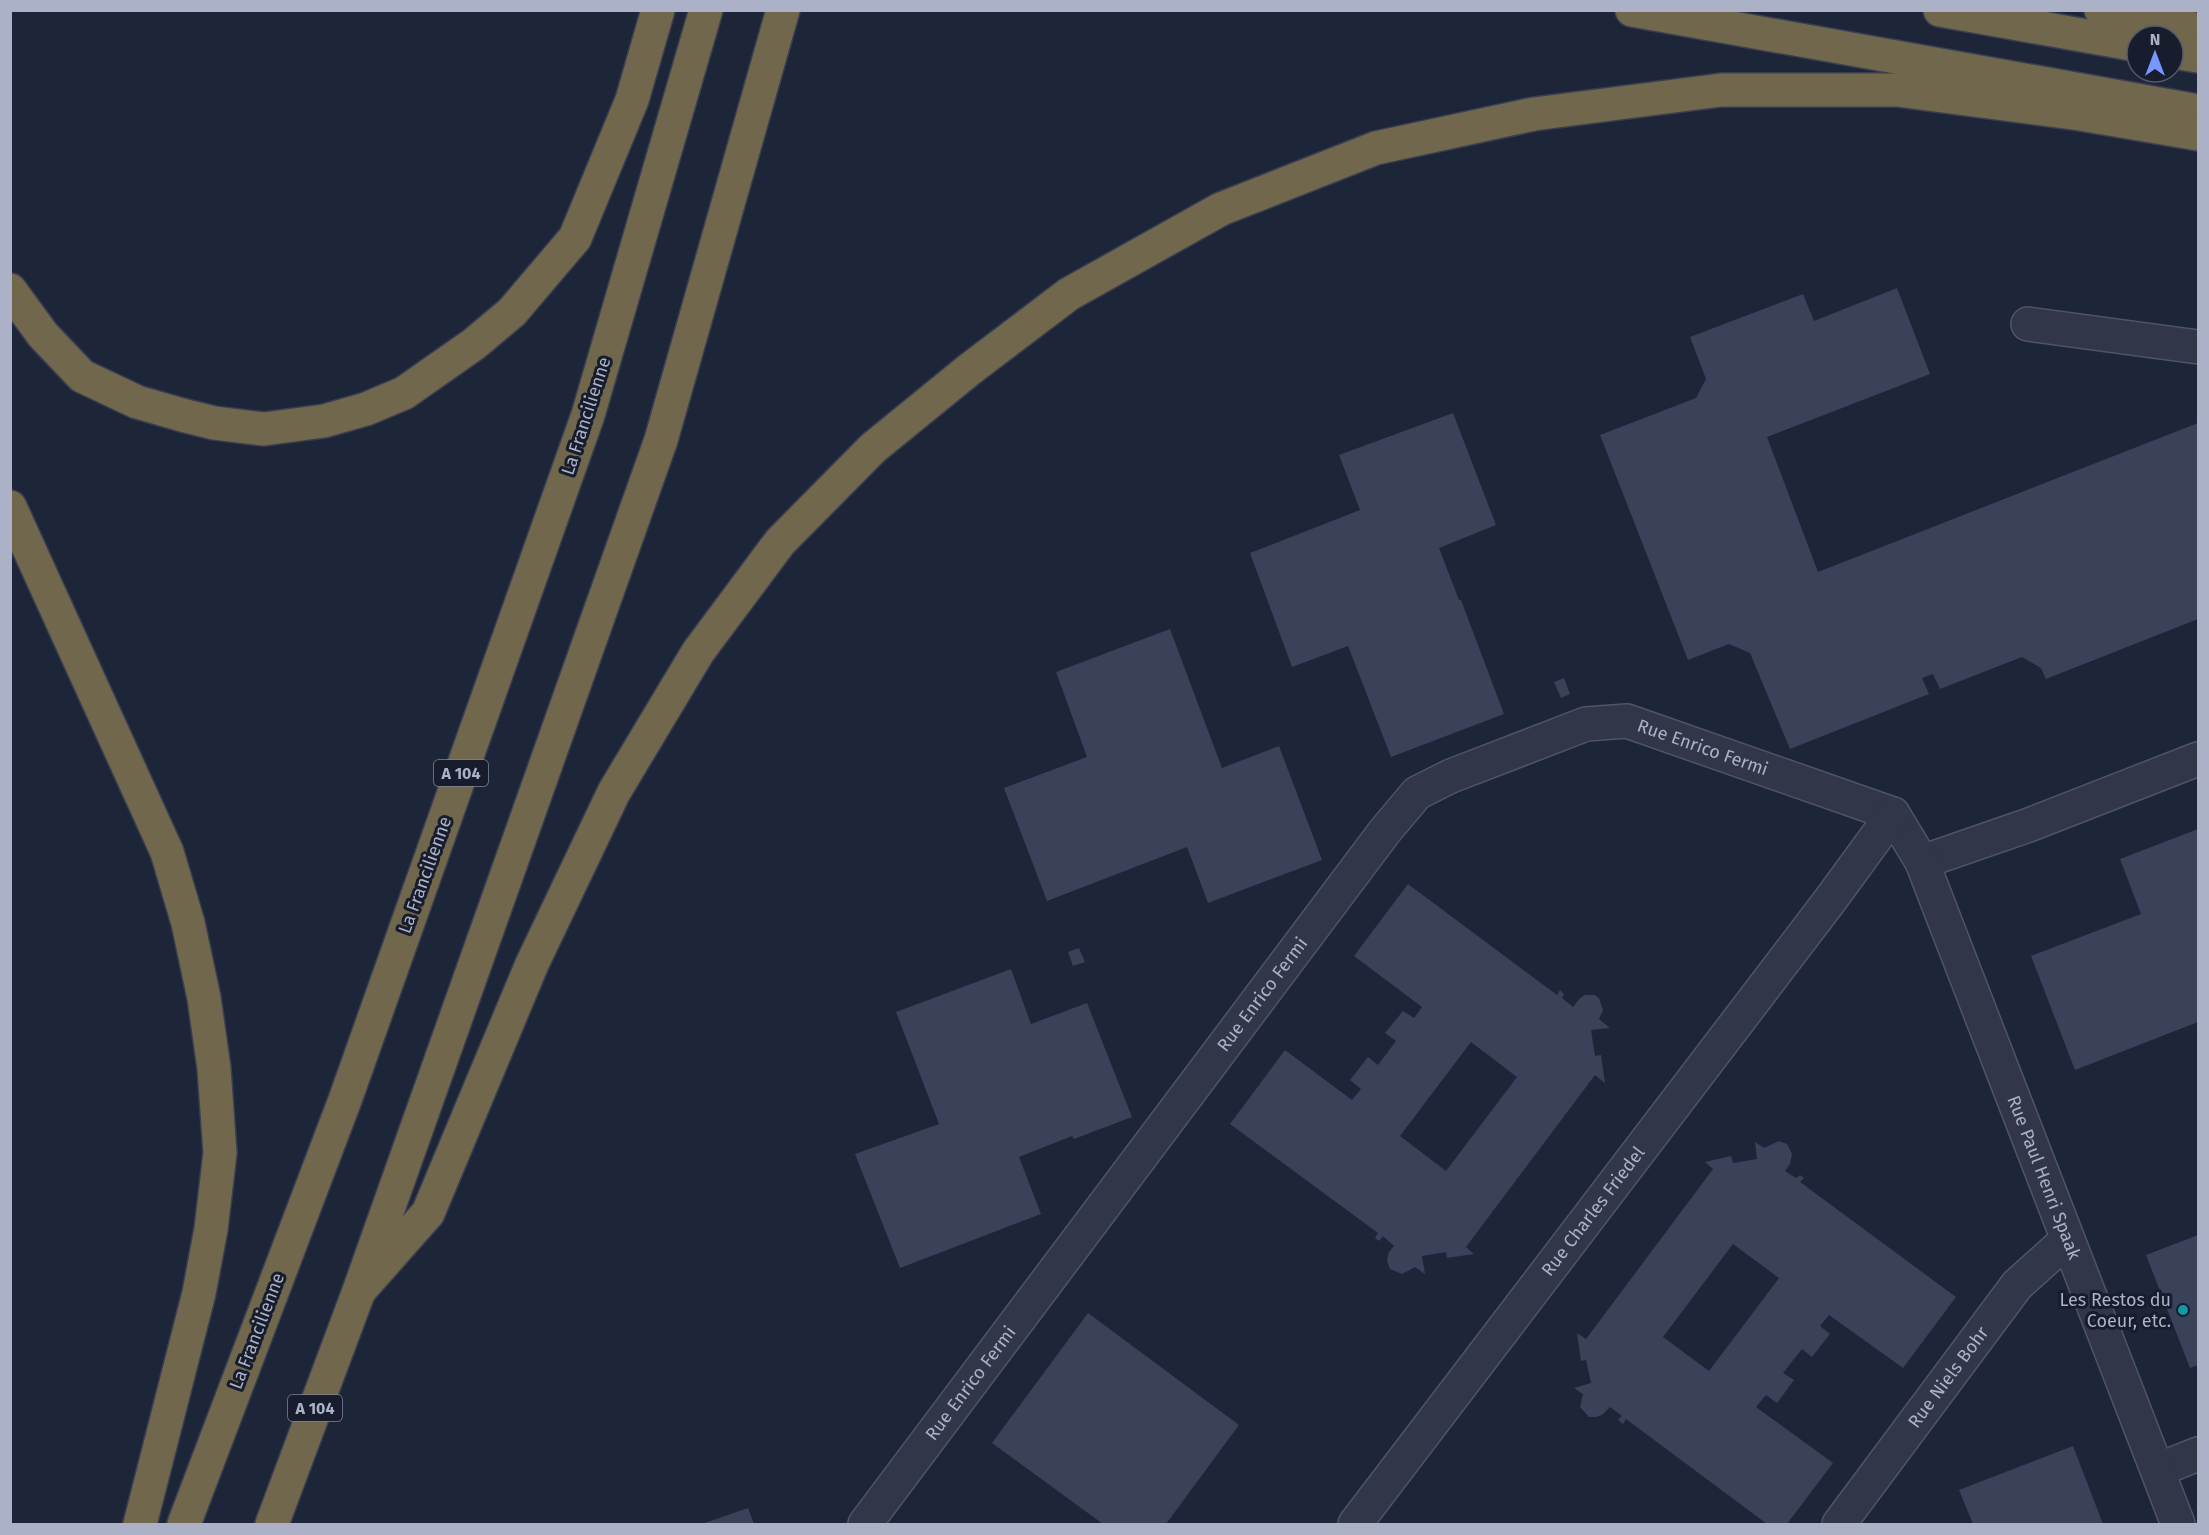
<svg xmlns="http://www.w3.org/2000/svg" width="2209" height="1535" font-family="'Fira Sans',sans-serif">
<rect width="100%" height="100%" fill="#1d2538"/>
<g fill="#394259" fill-rule="evenodd">
<polygon points="1897,288 1930,374 1767,437 1818,572 2198,423 2198,619 2046,679 2041,668 2022,657 1940,689 1933,674 1922,678 1929,694 1790,749 1750,653 1729,644 1688,660 1600,435 1696,398 1706,379 1690,337 1803,294 1814,321"/>
<polygon points="1453,413 1496,525 1439,548 1459,600 1461,600 1504,714 1391,757 1348,646 1292,667 1250,553 1360,510 1339,455"/>
<polygon points="1170,629 1222,768 1279,746 1322,860 1208,903 1187,847 1047,901 1004,788 1087,757 1056,672"/>
<polygon points="1564,678 1570,694 1561,698 1554,682"/>
<polygon points="2198,829 2198,1022 2075,1070 2031,956 2141,914 2120,859"/>
<path d="M1408 884 1557 995 1560 990 1564 994 1562 998 1573 1007 1580 998 1585 995H1595L1599 998 1603 1010 1599 1019 1610 1028 1591 1030 1595 1056 1601 1055 1605 1083 1595 1075 1466 1247 1474 1254 1447 1258 1446 1252 1422 1256 1425 1274 1415 1267 1402 1274 1390 1269 1387 1260 1389 1252 1394 1246 1383 1236 1379 1241 1375 1238 1378 1233 1230 1124 1285 1050 1352 1100 1361 1089 1350 1080 1368 1057 1378 1065 1396 1041 1385 1033 1403 1011 1414 1018 1422 1007 1354 956ZM1471 1042 1517 1077 1446 1171 1400 1136Z"/>
<polygon points="1079,948 1085,962 1073,966 1068,952"/>
<polygon points="1011,969 1031,1024 1087,1003 1132,1117 1074,1139 1072,1136 1019,1157 1041,1214 900,1268 855,1154 939,1124 896,1012"/>
<path d="M1779 1141 1787 1144 1792 1154 1790 1164 1785 1171 1796 1178 1800 1175 1804 1178 1800 1182 1956 1297 1903 1368 1829 1315 1820 1326 1830 1334 1812 1357 1802 1349 1783 1373 1794 1380 1777 1403 1766 1395 1756 1407 1833 1463 1787 1524H1767L1626 1419 1623 1424 1618 1420 1622 1416 1610 1407 1602 1415 1596 1417H1589L1580 1407 1583 1394 1574 1388 1591 1383 1586 1360 1581 1361 1577 1333 1586 1339 1713 1169 1705 1162 1731 1156 1733 1163 1757 1159 1755 1142 1764 1148ZM1733 1244 1779 1278 1709 1371 1663 1337Z"/>
<polygon points="2198,1235 2198,1365 2190,1368 2146,1255"/>
<polygon points="1088,1313 1239,1425 1166,1524 1103,1524 992,1443"/>
<polygon points="2073,1446 2103,1524 1973,1524 1959,1490"/>
<polygon points="748,1508 754,1524 702,1524"/>
</g>
<g fill="none" stroke-linecap="round" stroke-linejoin="round">
<defs>
<g id="minor">
<polyline points="2028,324 2198,347"/>
<polyline points="1922,862 2029,825 2198,759"/>
<polyline points="2158,1470 2198,1454"/>
<path id="s1" d="M865 1524 1385 831 1417 793 1451 776 1586 724 1627 721 1893 814 1922 862 2178 1524"/>
<path id="s2" d="M1355 1524 1831 899 1893 814"/>
<path id="s3" d="M1839 1524 2017 1285 2067 1240"/>
</g>
<g id="highway">
<polyline points="1632,10 2198,111"/>
<polyline points="1940,10 2137,45"/>
<polyline points="2101,10 2198,30"/>
<polyline points="2173,52 2198,56"/>
<polyline points="10,290 43,335 82,376 137,402 182,415 214,423 264,429 324,421 366,409 404,393 474,344 512,312 575,238 632,100 658,10"/>
<polyline points="10,507 167,852 188,923 204,998 214,1068 220,1153 211,1229 199,1293 140,1524"/>
<polyline points="359,1291 428,1213 532,964 614,792 698,652 780,542 873,448 970,369 1069,294 1221,209 1376,148 1534,114 1721,90 1897,90 2080,114 2198,134"/>
<polyline points="184,1524 345,1100 588,415 706,10"/>
<polyline points="272,1524 359,1291 661,440 783,10"/>
</g>
</defs>
<use href="#minor" stroke="#4f5467" stroke-width="36"/>
<use href="#highway" stroke="#393f50" stroke-width="36"/>
<use href="#minor" stroke="#313749" stroke-width="33"/>
<use href="#highway" stroke="#70674d" stroke-width="33"/>
</g>
<circle fill="#0f9aa8" stroke="#171d2d" stroke-width="2" cx="2183" cy="1310" r="6"/>
<g text-anchor="middle" stroke-width="6" stroke-linejoin="round" paint-order="stroke">
<g fill="#171d2d" stroke="#7f8598" stroke-width="1.5">
<rect x="434" y="760" width="54" height="26" rx="4.5"/>
<rect x="288" y="1395" width="54" height="26" rx="4.5"/>
</g>
<g font-size="16" font-weight="bold" fill="#abb1c6">
<text x="461" y="779">A 104</text>
<text x="315" y="1414">A 104</text>
</g>
<g font-size="18" fill="#abb1c6" stroke="#171d2d">
<text transform="translate(586 416) rotate(-72)" y="6">La Francilienne</text>
<text dy="6" stroke="none"><textPath href="#s1" startOffset="1220">Rue Enrico Fermi</textPath></text>
<text transform="translate(425 875) rotate(-70)" y="6">La Francilienne</text>
<text dy="6" stroke="none"><textPath href="#s1" startOffset="662">Rue Enrico Fermi</textPath></text>
<text dy="6" stroke="none"><textPath href="#s1" startOffset="1816">Rue Paul Henri Spaak</textPath></text>
<text dy="6" stroke="none"><textPath href="#s2" startOffset="393">Rue Charles Friedel</textPath></text>
<text transform="translate(257 1331) rotate(-69)" y="6">La Francilienne</text>
<text dy="6" stroke="none"><textPath href="#s3" startOffset="183">Rue Niels Bohr</textPath></text>
<text dy="6" stroke="none"><textPath href="#s1" startOffset="176">Rue Enrico Fermi</textPath></text>
</g>
<g font-size="18" fill="#abb1c6" stroke="#171d2d" text-anchor="end">
<text x="2171" y="1306">Les Restos du<tspan x="2171" dy="21">Coeur, etc.</tspan></text>
</g>
</g>
<rect width="2209" height="1535" fill="none" stroke="#abb1c6" stroke-width="24"/>
<g transform="translate(2155 54)"><circle r="28" fill="#171d2d" stroke="#52586a" stroke-width="1.5"/>
<path d="M0-4.5L10 22L0 15L-10 22Z" fill="#7797ff"/>
<text y="-9" font-size="16" font-weight="bold" text-anchor="middle" fill="#abb1c6">N</text>
</g>
</svg>
